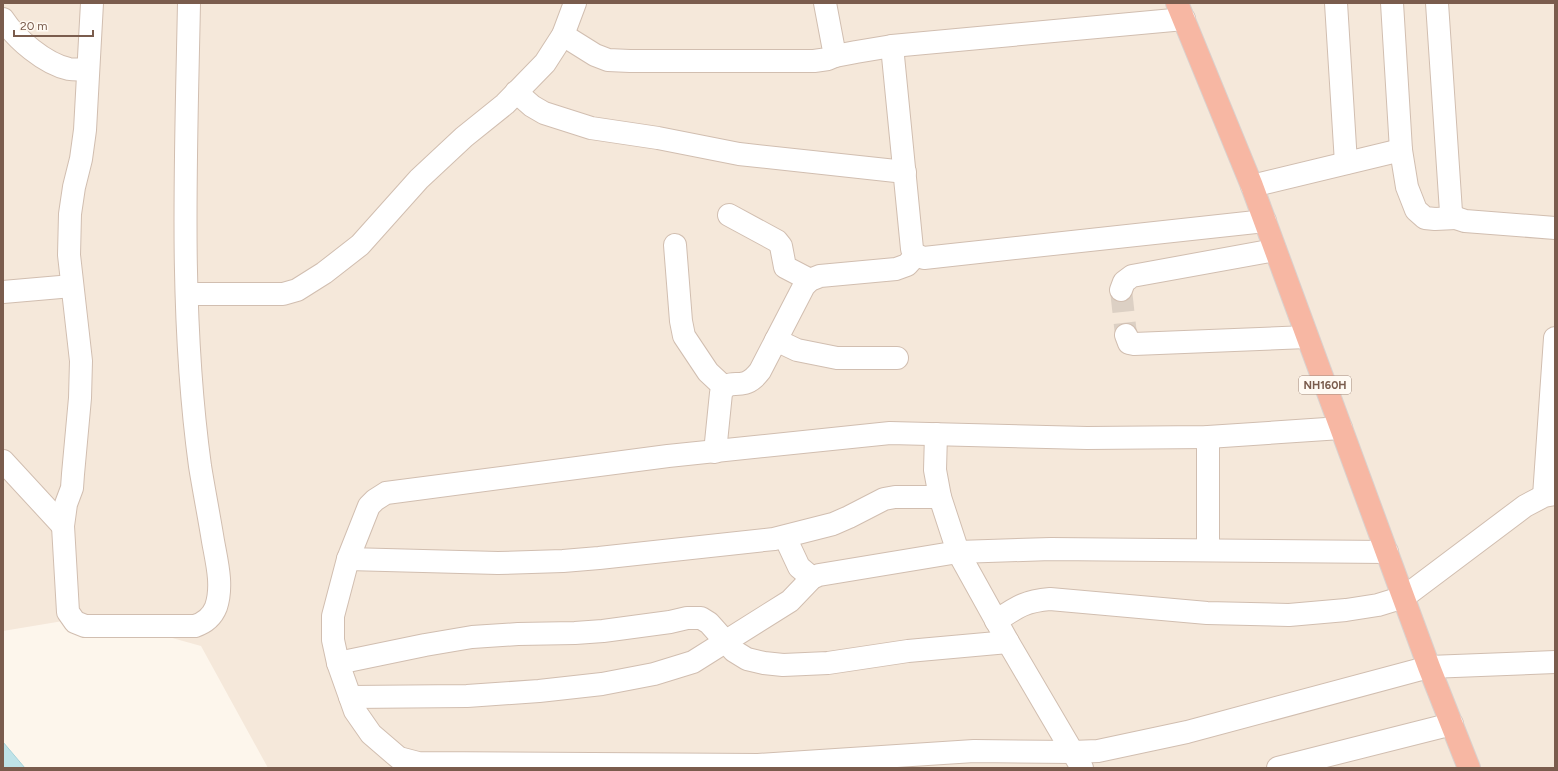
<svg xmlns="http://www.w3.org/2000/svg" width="1558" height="771" font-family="Figtree,sans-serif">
<rect width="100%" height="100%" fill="#fdf6ec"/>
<polygon fill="#f5e8da" points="3,3 1555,3 1555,768 268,768 201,646 93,616 3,631"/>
<polygon fill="#bfe3e8" stroke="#a5d3da" points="3,742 25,768 3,768"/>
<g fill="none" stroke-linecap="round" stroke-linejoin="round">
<polyline stroke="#dcd0c4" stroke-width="22" stroke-dasharray="22 11" stroke-linecap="butt" points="1121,290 1126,335"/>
<defs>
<g id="minor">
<path d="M92 3 85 130 81 159 74 187 70 214 69 255 81 361 80 398 73 474 72 488 66 504 63 526 68 612 75 622 85 626H195C204 623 212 617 216 607 223 586 217 563 213 541 209 516 204 491 200 466 179 313 186 157 189 3"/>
<polyline points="1336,3 1346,163"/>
<polyline points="1392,3 1401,150 1407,187 1416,210 1425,218 1435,219 1456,218"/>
<polyline points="1437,3 1451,212 1456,218 1465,221 1555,228"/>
<path d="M3 19C16 39 45 64 69 69 75 70 82 69 88 70"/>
<polyline points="563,35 595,55 608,60 630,61 814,61 828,59 835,56 825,3"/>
<polyline points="892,46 912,249 916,255 924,258 1265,221"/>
<polyline points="835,56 856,52 892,46 1184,19"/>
<polyline points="516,92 532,106 544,113 591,128 658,138 739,154 905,172"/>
<polyline points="1252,186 1401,150"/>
<polyline points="729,215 777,241 781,246 785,267 810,280"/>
<polyline points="675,245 681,321 684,336 708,372 724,387"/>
<polyline points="1121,290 1124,282 1132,276 1275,250"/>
<polyline points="3,292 72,286"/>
<polyline points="187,294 283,294 297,290 324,273 360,245 419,179 464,137 505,104 545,63 563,35 575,3"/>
<polyline points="1126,335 1129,343 1134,344 1307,337"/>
<polyline points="776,340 797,350 837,358 897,358"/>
<polyline points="1341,428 1208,437 1087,438 890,433 668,456 386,493 375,500 369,506 348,559 333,616 333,640 338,663 355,711 371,734 399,758 418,763 758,765 974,751 1072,752 1098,751 1187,732 1429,667 1555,662"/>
<polyline points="936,434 935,470 940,497 958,552 1008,642 1082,768"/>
<polyline points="1208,437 1208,550"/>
<path d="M715 452 721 393C728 380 734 386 745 383 752 381 756 376 760 371L804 286 810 280 820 276 896 269 907 265 916 255"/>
<polyline points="3,461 63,526"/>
<polyline points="1544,496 1555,338"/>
<polyline points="785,537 799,567 812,578"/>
<polyline points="348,559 498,563 563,561 599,558 774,539 833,524 849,517 884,499 895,497 940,497"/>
<path d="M996 621C1017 607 1025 601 1050 599L1207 613 1289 615 1346 610 1378 605 1404 597 1525 506 1544 496 1555 494"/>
<polyline points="338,663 425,645 472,637 518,634 575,633 603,631 670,622 687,618 701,618 709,623 734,651 747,659 764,663 783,665 828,663 908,651 1008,642"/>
<polyline points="350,697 467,696 539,691 602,684 654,674 693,662 790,601 812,578 819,575 958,552 1051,549 1387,552"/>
<polyline points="1278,768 1452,724"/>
</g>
<polyline id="highway" points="1177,3 1252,186 1429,667 1469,768"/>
</defs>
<use href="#minor" stroke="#d1beb0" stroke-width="24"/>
<use href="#highway" stroke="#dad1cd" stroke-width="24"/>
<use href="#minor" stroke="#fff" stroke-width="22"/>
<use href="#highway" stroke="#f7b7a3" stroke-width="22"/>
</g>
<g text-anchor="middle" stroke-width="3" stroke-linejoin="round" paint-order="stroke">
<rect fill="#fffaf3" stroke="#a28b7f" stroke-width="1" x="1299" y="376" width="52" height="18" rx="3"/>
<g font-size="11" font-weight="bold" fill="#7a5c4d">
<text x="1325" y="389">NH160H</text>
</g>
</g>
<rect width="1558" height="771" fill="none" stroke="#7a5c4d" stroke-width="8"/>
<path d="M14 30v6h79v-6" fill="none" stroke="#7a5c4d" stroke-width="2"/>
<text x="20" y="30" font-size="12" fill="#7a5c4d" stroke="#fffaf3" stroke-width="3" paint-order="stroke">20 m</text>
</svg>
